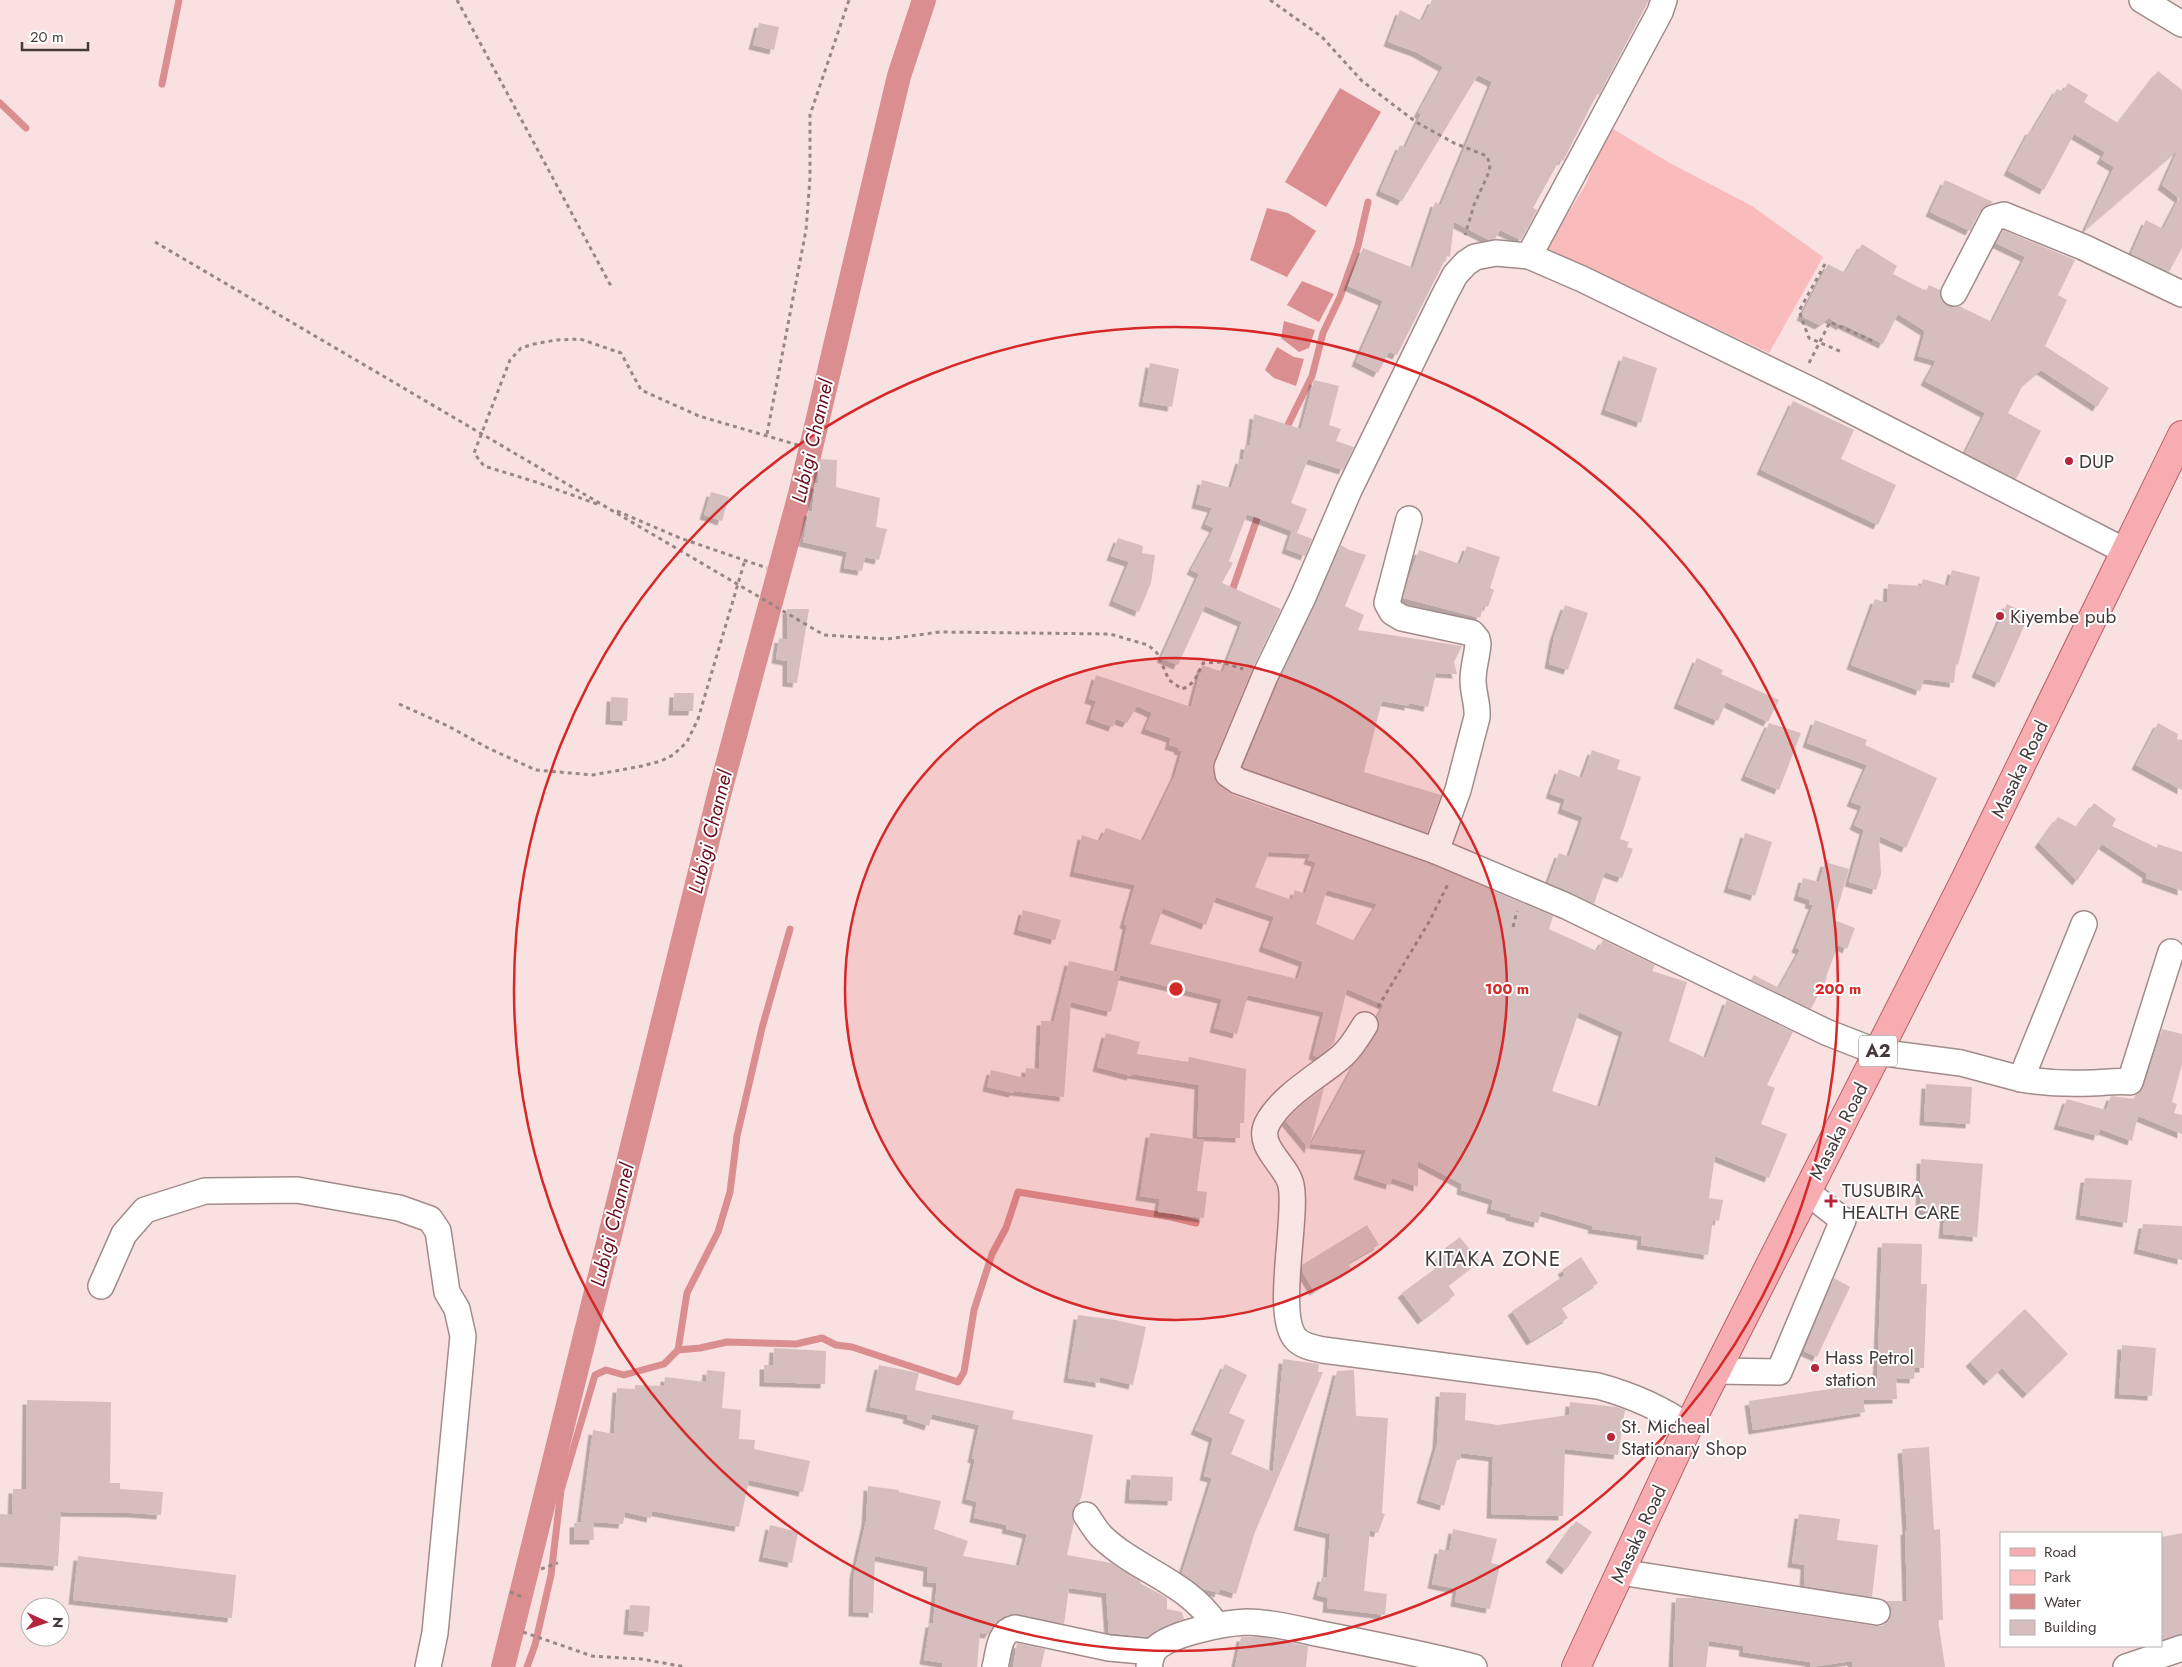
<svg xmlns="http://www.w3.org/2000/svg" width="2182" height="1667" font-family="Jost,sans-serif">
<defs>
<filter id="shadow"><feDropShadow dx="-4.5" dy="4.5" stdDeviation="0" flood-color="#0004"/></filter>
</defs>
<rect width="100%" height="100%" fill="#fae1e1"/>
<polygon fill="#f9bbbc" points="1608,126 1668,162 1752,206 1823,257 1769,353 1546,249 1586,184"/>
<g fill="#da8e90">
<polygon points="1340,88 1381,112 1326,207 1285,182"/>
<polygon points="1267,208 1288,213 1316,231 1287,277 1250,260"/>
<polygon points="1302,281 1334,294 1319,322 1287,305"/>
<polygon points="1284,321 1315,330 1309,348 1299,352 1281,338"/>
<polygon points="1277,347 1294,357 1304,359 1296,386 1274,378 1265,370"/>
</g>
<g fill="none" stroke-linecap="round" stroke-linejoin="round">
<g stroke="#da8e90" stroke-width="7">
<polyline points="162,84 179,0"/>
<polyline points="0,103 26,128"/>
<polyline points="1284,433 1312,376 1323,333 1340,297 1358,246 1368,202"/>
<polyline points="1232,591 1260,510"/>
<polyline points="678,1350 700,1348 727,1342 796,1344 822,1338 836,1345 852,1347 958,1382 964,1372 974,1310 992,1254 1006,1228 1018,1192 1171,1217 1196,1223"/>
<polyline points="527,1667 535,1645 551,1575 561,1490 595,1375 606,1370 624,1375 664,1364 678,1350 687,1293 718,1232 730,1192 737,1136 762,1028 790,929"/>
</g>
<polyline stroke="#da8e90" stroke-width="24" points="503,1667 719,795 800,494 899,76 924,0"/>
</g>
<g fill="#d7bebe" fill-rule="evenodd" filter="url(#shadow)">
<polygon points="1432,0 1649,0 1599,95 1597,94 1563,161 1560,159 1533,208 1537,210 1521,240 1500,230 1495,239 1489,240 1454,222 1450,257 1447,256 1397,355 1389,352 1378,373 1356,362 1383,301 1348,286 1363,248 1413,268 1435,202 1441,205 1492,82 1478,75 1402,201 1380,191 1400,145 1405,148 1421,114 1418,113 1443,67 1416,52 1388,42 1400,10 1422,21"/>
<polygon points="759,23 779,27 774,50 753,45"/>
<polygon points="2158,71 2182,90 2182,248 2169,272 2131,254 2146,220 2163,229 2179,198 2162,185 2178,150 2085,230 2114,167 2101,159 2105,152 2074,134 2044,190 2008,171 2030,130 2032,131 2057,89 2063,92 2068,83 2088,95 2084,102 2118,123"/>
<polygon points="1945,180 1993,202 1980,211 1970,231 1930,212"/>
<polygon points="2003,230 2075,260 2058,295 2067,300 2045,346 2109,388 2097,407 2041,370 2023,385 2008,413 2041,431 2016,479 1965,453 1985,413 1925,381 1936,361 1918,356 1925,331 1898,314 1883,344 1842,324 1841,326 1829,318 1819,325 1801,316 1828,264 1845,273 1862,244 1897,266 1893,274 1926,291 1929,285 1940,290 1942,300 1947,305 1959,306 1992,322 2025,257 1996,243"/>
<polygon points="1623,356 1657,368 1641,423 1605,410"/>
<polygon points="1150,363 1179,369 1172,407 1143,402"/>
<path d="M1314 380 1339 386 1329 425 1341 429 1336 441 1354 447 1343 470 1308 459 1291 503 1307 509 1297 533 1247 514 1229 561 1233 563 1222 583 1281 609 1252 670 1214 761 1213 769 1216 781 1233 795 1431 864 1553 916 1549 929 1597 951 1603 940 1655 965 1652 971 1687 982 1669 1041 1706 1058 1727 1000 1793 1032 1767 1085 1775 1088 1761 1124 1787 1134 1769 1178 1715 1156 1709 1198 1723 1200 1719 1221 1713 1220 1708 1255 1641 1245 1642 1236 1592 1229 1593 1226 1541 1211 1538 1223 1510 1216V1214L1491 1209 1493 1200 1461 1190 1462 1184 1418 1161V1187L1392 1178 1390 1185 1358 1175 1366 1150 1311 1144 1354 1065 1369 1045 1379 1026 1377 1017 1384 1005 1347 989 1334 1043 1318 1057 1313 1055 1324 1012 1248 995 1237 1034 1214 1028 1222 999 1120 975 1111 1012 1071 1002 1064 1097 1014 1091 1013 1093 987 1087 991 1070 1025 1078 1026 1068 1039 1069 1041 1021H1054L1069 961 1117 972 1127 925 1124 924 1135 885 1074 872 1082 835 1100 841 1106 828 1143 841 1175 775 1182 751 1178 750 1179 748 1169 745 1171 738 1145 729 1152 713 1137 706 1127 723 1116 719 1113 727 1090 719 1096 701 1089 699 1096 675 1191 707 1202 665 1223 672 1242 622 1205 606 1178 665 1161 658 1199 574 1191 570 1214 528 1205 524 1212 508 1196 504 1202 480 1231 488 1240 459 1243 460 1245 445H1250L1254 414 1301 429ZM1269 852 1310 854 1308 860 1316 862 1305 894 1295 890 1292 900 1255 887ZM1327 890 1377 904 1355 941 1316 924ZM1216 897 1274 917 1263 947 1303 962 1298 979 1150 944 1163 908 1206 925ZM1579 1012 1623 1032 1600 1107 1552 1091Z"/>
<polygon points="1793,401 1854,430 1841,459 1896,485 1878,525 1761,470"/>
<polygon points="819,459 837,460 836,487 880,498 876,527 887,529 879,560 865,557 862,571 844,568 847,552 803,542 809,511 812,512 815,483 818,484"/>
<polygon points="711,492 729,497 722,521 704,515"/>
<polygon points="1292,531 1312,539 1305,556 1286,549"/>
<polygon points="1118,538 1143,546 1142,553 1155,555 1151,583 1139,612 1113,601 1129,562 1111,556"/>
<polygon points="1341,545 1349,550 1366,555 1345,606 1364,615 1358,630 1462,646 1454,662 1457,674 1436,673 1428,707 1409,703 1409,706 1382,701 1364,772 1441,795 1427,833 1243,767 1278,682 1316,603"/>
<polygon points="1467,546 1500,557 1490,588 1494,590 1488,607 1484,605 1480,618 1403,598 1410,574 1419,550 1460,564"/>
<polygon points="1952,570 1980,577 1958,665 1956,664 1954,683 1924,679 1920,691 1851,665 1875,599 1887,603 1888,584 1921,586 1923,579 1948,586"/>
<polygon points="2007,604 2029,615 1999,683 1976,673"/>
<polygon points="1565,605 1588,613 1568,670 1549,664 1554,637"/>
<polygon points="787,609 809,609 797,683 787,682 787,661 776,659 779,638 787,640"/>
<polygon points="1697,658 1723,670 1721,674 1779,700 1768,722 1726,702 1718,721 1678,704"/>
<polygon points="674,693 694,693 693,711 673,711"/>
<polygon points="611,697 628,698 627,721 610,720"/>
<polygon points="1815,720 1867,740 1865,745 1937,778 1906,848 1879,836 1881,874 1876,890 1849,882 1864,830 1854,825 1862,806 1851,802 1867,765 1807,743"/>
<polygon points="1769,723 1801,733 1779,790 1745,776"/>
<polygon points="2158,723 2178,734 2177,739 2182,740 2182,790 2136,765"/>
<polygon points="1592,750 1620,760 1617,769 1641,777 1620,839 1629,842 1627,847 1633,849 1622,878 1605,872 1594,904 1548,883 1559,853 1569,857 1583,817 1562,809 1565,799 1550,794 1559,769 1582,778"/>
<polygon points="2094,803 2116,819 2112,826 2157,848 2158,844 2182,852 2182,891 2146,878 2147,874 2102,844 2077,881 2039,843 2058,817 2077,827"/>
<polygon points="1745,833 1772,842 1755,896 1728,888"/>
<polygon points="1825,862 1849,869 1834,920 1855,928 1847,949 1838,945 1826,977 1827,978 1811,1009 1751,980 1754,975 1779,988 1800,950 1796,948 1813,905 1809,904 1810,900 1798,896 1803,878 1819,882"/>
<polygon points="1023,910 1061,920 1055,940 1018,930"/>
<polygon points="2162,1029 2182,1034 2182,1064 2172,1102 2177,1104 2174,1113 2182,1115 2182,1134 2138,1116 2132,1141 2100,1129 2098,1136 2058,1125 2067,1099 2106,1110 2111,1096 2134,1099 2144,1086"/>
<polygon points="1106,1033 1140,1042 1137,1054 1188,1062 1189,1057 1246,1069 1244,1123 1240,1123 1240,1138 1197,1136 1199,1085 1132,1074 1131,1076 1097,1067"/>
<polygon points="1926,1084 1972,1087 1970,1124 1924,1121"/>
<polygon points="1324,1088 1313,1132 1309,1149 1286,1121 1300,1106"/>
<polygon points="1150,1133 1204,1140 1197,1191 1207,1192 1204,1218 1158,1212 1160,1199 1140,1196"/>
<polygon points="1921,1159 1983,1164 1977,1237 1943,1234 1945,1211 1920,1211"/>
<polygon points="2085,1178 2132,1180 2127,1223 2080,1215"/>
<polygon points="2143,1224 2182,1226 2182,1260 2138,1249"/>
<polygon points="1367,1225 1379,1245 1348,1263 1351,1268 1314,1291 1302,1271 1302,1265"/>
<polygon points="1460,1237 1479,1261 1448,1285 1455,1295 1422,1320 1402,1293 1440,1265 1435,1260 1446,1251 1444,1249"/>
<polygon points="1882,1243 1922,1244 1921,1284 1927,1284 1924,1368 1915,1368 1914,1379 1896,1378 1897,1399 1863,1400 1865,1412 1753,1430 1749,1401 1877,1382"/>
<polygon points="1581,1257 1598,1283 1561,1307 1568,1318 1531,1341 1512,1311 1565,1275 1562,1270"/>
<polygon points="1834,1278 1850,1287 1817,1357 1804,1351"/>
<polygon points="2025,1309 2068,1354 2027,1394 2002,1368 1988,1381 1970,1362"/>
<polygon points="1078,1315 1116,1320 1146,1327 1133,1385 1100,1377 1100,1383 1068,1378"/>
<polygon points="2122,1345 2156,1348 2152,1396 2119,1394"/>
<polygon points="774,1348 826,1351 825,1384 764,1382 764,1365 773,1365"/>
<polygon points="1283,1359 1319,1364 1318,1372 1323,1372 1255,1532 1236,1594 1220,1589 1219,1593 1203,1589 1182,1573 1212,1478 1204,1476 1213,1438 1195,1430 1225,1364 1247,1375 1229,1413 1245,1420 1231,1454 1273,1472"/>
<polygon points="879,1365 919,1373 915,1390 1014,1411 1012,1419 1093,1435 1082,1494 1079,1503 1073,1509 1072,1517 1074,1523 1067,1555 1111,1563 1140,1581 1140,1583 1167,1598 1167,1609 1182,1612 1184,1619 1162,1627 1148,1637 1109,1633 1106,1593 1069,1588 1064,1624 1018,1614 1010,1615 996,1623 989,1634 980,1633 977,1667 942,1667 943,1663 924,1660 930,1623 933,1623 937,1583 927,1582 928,1567 875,1556 873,1613 853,1612 854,1574 866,1521 868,1486 899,1490 899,1492 941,1501 934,1529 968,1541 963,1556 1019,1566 1027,1534 1006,1529 1007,1525 974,1518 977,1502 966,1499 975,1459 972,1458 979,1425 932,1414 929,1426 907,1419 908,1415 870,1407"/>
<polygon points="707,1370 725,1372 722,1408 741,1410 739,1439 755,1440 754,1449 810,1461 803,1492 749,1480 739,1527 652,1511 651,1518 625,1512 623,1524 593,1522 594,1540 574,1540 574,1523 592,1522 581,1521 593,1430 614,1434 617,1388 635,1389 635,1385 664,1386 665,1377 706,1382"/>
<polygon points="1354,1370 1356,1416 1388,1418 1382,1513 1385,1514 1378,1533 1370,1530 1364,1591 1387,1594 1385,1615 1327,1608 1328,1598 1317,1595 1322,1577 1327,1578 1330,1534 1298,1526 1337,1371"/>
<polygon points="1440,1392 1466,1393 1465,1420 1498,1425 1569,1415 1570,1402 1617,1407 1625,1410 1618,1455 1565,1449 1563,1516 1491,1514 1493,1457 1461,1453 1460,1460 1457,1460 1444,1506 1421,1499 1437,1444"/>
<polygon points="27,1400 111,1402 110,1483 120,1483 120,1489 163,1492 161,1515 132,1513 61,1512 58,1566 0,1562 0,1514 12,1515 13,1489 26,1489"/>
<polygon points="1929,1447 1934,1530 1940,1529 1943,1620 1938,1620 1945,1667 1853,1667 1852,1661 1811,1667 1810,1662 1743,1652 1744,1646 1709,1641 1706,1667 1673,1667 1676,1598 1694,1598 1875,1626 1882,1626 1888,1621 1891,1614 1890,1606 1886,1601 1907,1601 1905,1531 1907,1530 1902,1449"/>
<polygon points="1131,1475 1173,1477 1172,1501 1129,1499"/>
<polygon points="1799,1514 1840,1519 1837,1540 1878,1545 1872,1597 1804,1586 1805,1565 1792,1563"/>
<polygon points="1576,1521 1592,1532 1566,1570 1550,1558"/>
<polygon points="770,1525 798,1532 792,1563 763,1557"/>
<polygon points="1453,1529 1497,1539 1491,1563 1500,1565 1490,1609 1455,1602 1457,1589 1432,1584 1439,1549 1449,1551"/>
<polygon points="2182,1533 2182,1634 2161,1640 2161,1537"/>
<polygon points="78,1556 236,1575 232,1618 73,1600"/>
<polygon points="630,1605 650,1606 648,1632 628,1630"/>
<polygon points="1241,1637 1263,1637 1308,1646 1306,1667 1235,1667"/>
<polygon points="1017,1643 1045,1649 1041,1667 1013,1667"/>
</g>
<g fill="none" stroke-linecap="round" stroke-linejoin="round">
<defs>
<g id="minor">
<polyline points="2142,0 2182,24"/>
<polyline points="1529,256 1660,12 1664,0"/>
<polyline points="1954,293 1993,218 2004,215 2083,247 2182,294"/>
<path d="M1409 519 1387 603 1392 612 1402 618 1472 633 1477 639 1478 644C1477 656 1473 668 1473 680 1473 693 1478 704 1477 717L1458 790 1436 851"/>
<polyline points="2084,924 2021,1079 1961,1063 1877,1052 1826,1032 1566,906 1436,851 1238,781 1228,774 1227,767 1265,676 1303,597 1349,490 1443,298 1455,275 1466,263 1475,257 1496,253 1529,256 1582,279 1819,394 2125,551"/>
<path d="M1365 1025C1358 1036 1352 1047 1342 1056 1319 1076 1281 1096 1267 1124 1256 1147 1287 1165 1291 1185 1298 1217 1274 1316 1296 1339 1302 1346 1314 1348 1323 1350L1598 1386C1631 1395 1660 1407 1688 1427"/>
<path d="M2021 1079C2045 1083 2067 1084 2091 1083 2105 1083 2116 1080 2130 1082L2171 952"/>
<polyline points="101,1286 124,1234 145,1210 205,1191 297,1190 399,1208 430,1219 438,1231 447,1292 457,1309 463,1336 435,1633 428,1667"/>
<polyline points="1716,1371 1779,1372 1843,1220 1807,1192"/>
<path d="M1086 1515C1091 1522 1096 1531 1102 1537 1138 1571 1188 1582 1216 1625"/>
<polyline points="1620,1572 1877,1612"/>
<path d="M995 1667C999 1653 998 1632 1015 1628L1109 1648 1153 1652"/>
<path d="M1149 1667C1150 1663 1151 1656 1153 1652 1164 1634 1225 1623 1246 1622 1270 1622 1297 1629 1321 1634 1372 1644 1423 1654 1474 1667"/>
<polyline points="2126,1667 2182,1648"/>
</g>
<polyline id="major" points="1576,1667 1688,1427 1964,882 2182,435"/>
</defs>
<use href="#minor" stroke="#a28b8b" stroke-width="28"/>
<use href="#major" stroke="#b56066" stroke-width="30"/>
<g stroke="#978686" stroke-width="3" stroke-dasharray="4 4" stroke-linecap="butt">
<polyline points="457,0 612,288"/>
<polyline points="1270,0 1322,37 1362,81 1416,122 1454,143 1487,156 1490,165 1489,172 1474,205 1465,235"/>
<path d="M155 242 824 635 887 639 940 632 1110 634 1148 645 1157 653 1169 680 1182 689C1194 685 1198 674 1203 663L1221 662 1243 669"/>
<polyline points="1825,264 1799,311 1809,338 1842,352"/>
<polyline points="1809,363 1830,322 1875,342"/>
<polyline points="767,434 806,230 810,178 810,115 849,0"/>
<polyline points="597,504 536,482 484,466 474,453 510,360 521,348 534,344 556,340 580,339 621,353 641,390 699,416 801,446"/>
<polyline points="617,511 680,538 767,568"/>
<polyline points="399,704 448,726 488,748 536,770 593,775 642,766 661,761 673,755 687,742 698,719 745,560"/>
<polyline points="1513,927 1517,911"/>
<polyline points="1378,1007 1429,922 1449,882"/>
<polyline points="541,1569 558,1563"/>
<polyline points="510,1592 525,1598"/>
<polyline points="523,1632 592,1656 641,1659 686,1667"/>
</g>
<use href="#minor" stroke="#fff" stroke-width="25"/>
<use href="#major" stroke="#f7acb1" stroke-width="28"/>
</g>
<circle cx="1176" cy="989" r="331" fill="#d62828" fill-opacity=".12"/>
<g fill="none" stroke="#d62828" stroke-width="2.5">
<circle cx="1176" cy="989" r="331"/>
<circle cx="1176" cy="989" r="662"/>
</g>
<g fill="#b6253d" stroke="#fff" stroke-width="2">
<circle cx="2069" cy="461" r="5"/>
<circle cx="2000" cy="616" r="5"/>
<path d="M1828.5 1193.5h5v5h5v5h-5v5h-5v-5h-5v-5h5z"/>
<circle cx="1815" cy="1368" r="5"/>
<circle cx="1611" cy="1437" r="5"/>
</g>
<g text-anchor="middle" stroke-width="4" stroke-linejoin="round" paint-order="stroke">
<rect fill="#fff" stroke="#7c7575" stroke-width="1" x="1859" y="1035.5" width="38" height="31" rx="4"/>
<g font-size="18" font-weight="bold" fill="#443a3a">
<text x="1878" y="1057">A2</text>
</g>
<g font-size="19" fill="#443a3a" stroke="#fff" text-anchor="start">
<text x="2079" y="468">DUP</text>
<text x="2010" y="623">Kiyembe pub</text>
<text x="1842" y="1197">TUSUBIRA<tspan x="1842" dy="22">HEALTH CARE</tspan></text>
<text x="1825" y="1364">Hass Petrol<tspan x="1825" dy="22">station</tspan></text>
<text x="1621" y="1433">St. Micheal<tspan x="1621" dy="22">Stationary Shop</tspan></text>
</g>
<g font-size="19" fill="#443a3a" stroke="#fff">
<text transform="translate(2019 769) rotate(-64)" y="7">Masaka Road</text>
<text transform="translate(1838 1131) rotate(-63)" y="7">Masaka Road</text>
<text transform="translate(1638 1534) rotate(-65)" y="7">Masaka Road</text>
</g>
<g font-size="20" font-style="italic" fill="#690e1f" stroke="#fff">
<text transform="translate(812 441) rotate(-77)" y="7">Lubigi Channel</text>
<text transform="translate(710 832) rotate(-76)" y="7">Lubigi Channel</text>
<text transform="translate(612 1225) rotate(-76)" y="7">Lubigi Channel</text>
</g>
<g font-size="21" letter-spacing="1" fill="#443a3a" stroke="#fff">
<text x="1493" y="1266">KITAKA ZONE</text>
</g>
</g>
<circle cx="1176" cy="989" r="8" fill="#d62828" stroke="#fff" stroke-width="2.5"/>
<g font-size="15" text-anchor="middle" font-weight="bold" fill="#d62828" stroke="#fff" stroke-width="4" stroke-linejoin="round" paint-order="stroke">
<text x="1507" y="994">100 m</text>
<text x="1838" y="994">200 m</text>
</g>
<rect x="2000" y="1532" width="162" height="115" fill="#ffffff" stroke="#b4b0b0"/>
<rect x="2010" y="1548" width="25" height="8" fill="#f7acb1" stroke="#b4b0b0"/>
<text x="2044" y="1557" font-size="15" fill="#443a3a">Road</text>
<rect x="2010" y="1570" width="25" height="15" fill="#f9bbbc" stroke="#b4b0b0"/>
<text x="2044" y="1582" font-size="15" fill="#443a3a">Park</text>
<rect x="2010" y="1594" width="25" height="15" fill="#da8e90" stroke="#b4b0b0"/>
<text x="2044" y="1607" font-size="15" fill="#443a3a">Water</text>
<rect x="2010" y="1620" width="25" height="15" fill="#d7bebe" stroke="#b4b0b0"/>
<text x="2044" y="1632" font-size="15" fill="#443a3a">Building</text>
<g transform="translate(45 1622) rotate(93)"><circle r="24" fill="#ffffff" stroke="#b4b0b0"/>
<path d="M0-4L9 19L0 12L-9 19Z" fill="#b6253d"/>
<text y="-8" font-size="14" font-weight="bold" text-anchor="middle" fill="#443a3a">N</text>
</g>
<path d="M22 42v8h66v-8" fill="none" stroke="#443a3a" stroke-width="2.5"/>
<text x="30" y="42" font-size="15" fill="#443a3a" stroke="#ffffff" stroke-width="4" paint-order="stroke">20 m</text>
</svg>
